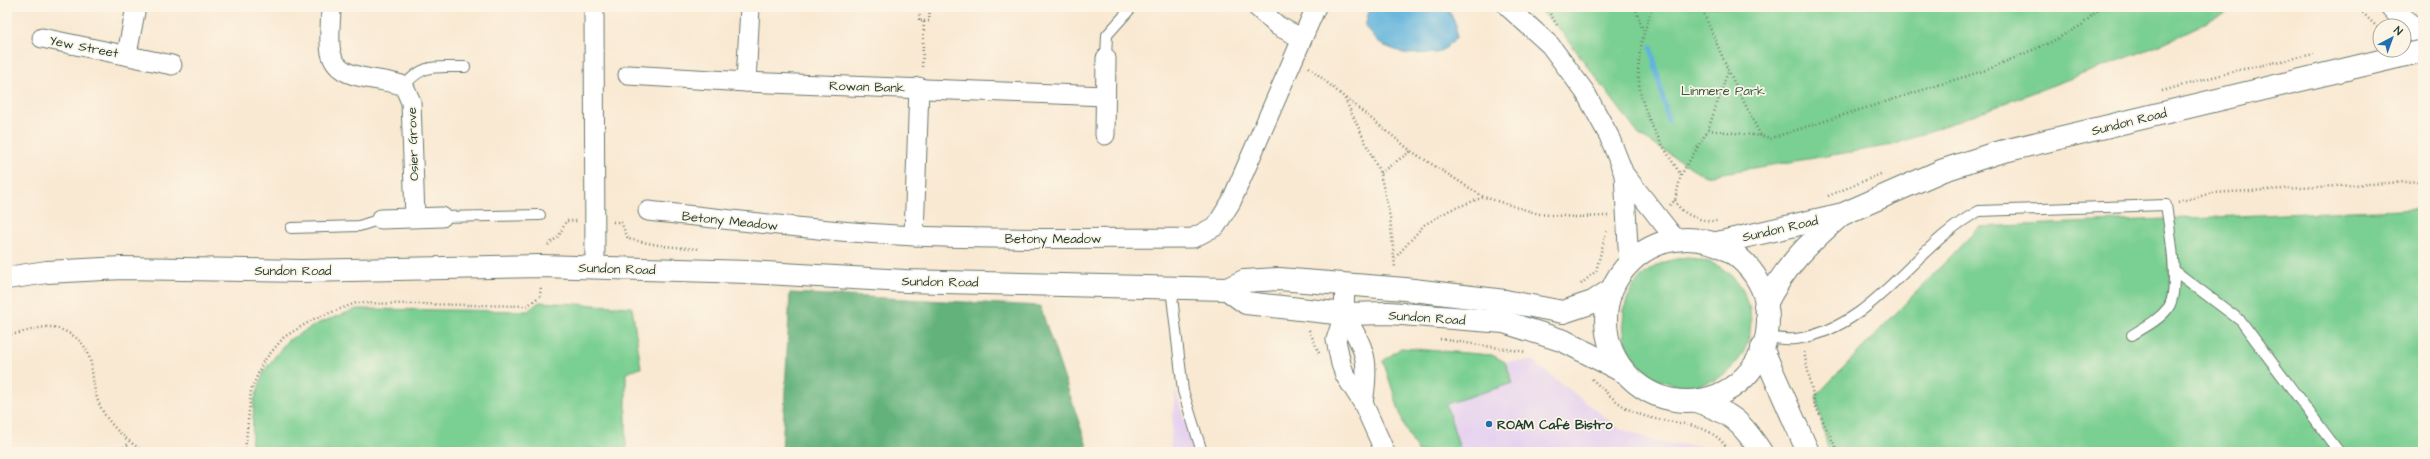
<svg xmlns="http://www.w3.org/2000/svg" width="2430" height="459" font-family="'Architects Daughter',sans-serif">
<rect width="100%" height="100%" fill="#fcf5e5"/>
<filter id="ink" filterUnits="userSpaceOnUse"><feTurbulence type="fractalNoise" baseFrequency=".025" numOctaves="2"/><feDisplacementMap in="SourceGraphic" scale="8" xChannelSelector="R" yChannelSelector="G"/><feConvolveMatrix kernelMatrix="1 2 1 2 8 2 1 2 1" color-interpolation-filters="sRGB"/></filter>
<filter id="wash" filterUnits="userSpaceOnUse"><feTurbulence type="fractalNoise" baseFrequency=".012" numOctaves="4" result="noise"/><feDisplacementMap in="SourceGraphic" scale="16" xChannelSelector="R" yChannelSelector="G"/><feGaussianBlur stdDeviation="0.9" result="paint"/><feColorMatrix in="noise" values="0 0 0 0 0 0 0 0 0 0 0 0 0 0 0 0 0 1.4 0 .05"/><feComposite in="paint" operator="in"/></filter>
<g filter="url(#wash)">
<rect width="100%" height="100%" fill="#f9e9d3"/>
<g fill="#e6d2f0">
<polygon points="1532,361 1619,428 1657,442 1700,446 1704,452 1461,452 1446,404 1513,383 1505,362"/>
<polygon points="1175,389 1194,452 1170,452"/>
</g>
<g fill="#7acf92" stroke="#4c8663">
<polygon points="1536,7 2231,7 2232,10 2155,47 1893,145 1705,176 1639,135 1562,32"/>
<polygon points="2423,208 2423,452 1829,452 1828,450 1816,396 1979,227"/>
<circle cx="1687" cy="322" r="64"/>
<polygon points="539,302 632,307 641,368 626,373 626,452 251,452 254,401 264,371 287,341 319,323 357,309 528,311"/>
<polygon points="1401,348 1492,355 1505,362 1513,383 1446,404 1461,452 1418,452 1405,428 1383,361"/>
</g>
<polygon fill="#63b27c" stroke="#417858" points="790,293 1040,306 1089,452 782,452"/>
<polygon fill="#60b3dc" stroke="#407888" points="1370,7 1447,7 1456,25 1456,38 1447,47 1437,53 1406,54 1382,45 1365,27"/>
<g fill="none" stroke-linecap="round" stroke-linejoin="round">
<g stroke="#60b3dc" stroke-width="5.5">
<polyline points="1639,7 1640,7"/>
<polyline points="1651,47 1668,120"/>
</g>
</g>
</g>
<g filter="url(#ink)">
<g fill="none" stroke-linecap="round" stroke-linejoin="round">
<defs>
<g id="lane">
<polyline points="1106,58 1107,35 1132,7"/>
<path d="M404 86C424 62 436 68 465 67"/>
<polyline points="442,217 540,215"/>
<polyline points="291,228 359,226 381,219"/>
<polyline points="2175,271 2241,321 2339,452"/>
<polyline points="1171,288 1183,391 1202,452"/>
<path d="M1765 337C1775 338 1786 340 1796 339 1875 328 1914 245 1979 211L2166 205C2169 226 2181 291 2168 308 2159 320 2145 327 2132 335"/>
</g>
<g id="street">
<path d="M331 7C331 21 328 39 331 53 338 83 380 76 404 86L411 102 415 217"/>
<polyline points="594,7 595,268"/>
<polyline points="1257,7 1278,26 1301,38"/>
<polyline points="1508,7 1550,45 1585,92 1609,136 1624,174 1677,241"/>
<polyline points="42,38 172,65"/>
<polyline points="127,54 136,7"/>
<polyline points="628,75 746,82 1105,96"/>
<polyline points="746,82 750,7"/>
<polyline points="1105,135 1106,58"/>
<polyline points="1624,174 1629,264"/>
<path d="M648 211C737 220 826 232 915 236 1008 240 1100 238 1193 238L1216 226 1231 202 1316 7"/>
<polyline points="381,219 442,217"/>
<polyline points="914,236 919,87"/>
<polyline points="1345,284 1344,314 1336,340 1341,364 1345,375 1363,403 1385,452"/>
<path d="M1344 314C1366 351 1370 360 1363 403"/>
</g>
<g id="secondary">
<circle cx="1687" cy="320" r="81"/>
<polyline points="1717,243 1843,214 1941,171 1996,153 2397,57"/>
<polyline points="7,278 47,272 122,268 303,271 541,266 748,272 905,281 1227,289 1244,281 1279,279 1405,289 1505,301 1563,312 1593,302 1608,292"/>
<polyline points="1227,289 1246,303 1344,314 1389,313 1504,322 1564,341 1622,371"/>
<path d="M1765 306C1784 267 1808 244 1840 216"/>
<polyline points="1762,348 1808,452"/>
<path d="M1696 401C1731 413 1741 421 1761 452"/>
</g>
<polyline id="highway" points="2392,7 2423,39"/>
</defs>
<use href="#lane" stroke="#6b796c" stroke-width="12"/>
<use href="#street" stroke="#6b796c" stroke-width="21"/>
<use href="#secondary" stroke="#6b796c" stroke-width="24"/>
<use href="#highway" stroke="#6b796c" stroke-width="24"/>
<g stroke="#6b796c" stroke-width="2.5" stroke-dasharray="1 3" stroke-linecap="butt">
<polyline points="920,7 919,21 924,21 922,69"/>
<polyline points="1546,7 1557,25"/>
<polyline points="1635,7 1643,31"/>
<path d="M1653 7C1624 80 1641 113 1681 175L1675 200 1670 205"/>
<polyline points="1701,7 1728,70 1761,136 1771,138 1989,69 2051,42 2082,25 2101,7"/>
<polyline points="2357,7 2380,30"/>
<polyline points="924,21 929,21 930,7"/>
<polyline points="1309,67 1344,97 1380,173 1390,217 1395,268"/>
<polyline points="2162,91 2235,71 2314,54"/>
<polyline points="1346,98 1411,151 1484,197"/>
<polyline points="1708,130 1761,136"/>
<polyline points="1380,173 1411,151"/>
<polyline points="1681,175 1708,130 1728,71"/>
<polyline points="1828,196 1883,173"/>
<path d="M1675 200C1680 215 1703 222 1717 221"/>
<polyline points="2178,202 2213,193 2423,181"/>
<polyline points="613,222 621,222 628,239 663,246 700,249"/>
<polyline points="548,245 559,236 566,221 578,221"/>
<polyline points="1395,258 1424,225 1450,210 1484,197 1539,214 1575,217 1608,216"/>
<polyline points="1581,284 1596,271 1607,229"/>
<polyline points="1309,330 1319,353"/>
<path d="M7 335C22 334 38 326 52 327 59 328 67 332 72 335 97 350 89 375 97 398 104 421 125 440 145 452"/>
<polyline points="1440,339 1526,352"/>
<polyline points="1804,352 1815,405 1838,452"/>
<path d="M1592 379C1606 392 1620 407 1639 414 1672 427 1708 417 1730 452"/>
<polyline points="117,452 130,443"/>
<polyline points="245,452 251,390 263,362 284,337 314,319 356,303 527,306 540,296 541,285"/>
</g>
<use href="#lane" stroke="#fff" stroke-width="10"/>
<use href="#street" stroke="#fff" stroke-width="19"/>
<use href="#secondary" stroke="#fff" stroke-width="22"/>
<use href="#highway" stroke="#fff" stroke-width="22"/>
<defs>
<polyline id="secondary-bridge" points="2397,57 2423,51"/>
</defs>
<use href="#secondary-bridge" stroke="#6b796c" stroke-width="24" stroke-linecap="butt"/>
<use href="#secondary-bridge" stroke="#fff" stroke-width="22"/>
</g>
</g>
<circle fill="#1f6fb2" stroke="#fcf5e5" stroke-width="1.5" cx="1489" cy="424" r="4"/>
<g text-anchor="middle" stroke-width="3.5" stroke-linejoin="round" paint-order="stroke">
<g font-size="13" fill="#1f3d34" stroke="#fcf5e5">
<text transform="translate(84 46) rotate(11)" y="5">Yew Street</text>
<text transform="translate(867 86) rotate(2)" y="5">Rowan Bank</text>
<text transform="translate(2129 121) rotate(-14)" y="5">Sundon Road</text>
<text transform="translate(412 144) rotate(-92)" y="5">Osier Grove</text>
<text transform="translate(730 220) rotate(6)" y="5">Betony Meadow</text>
<text transform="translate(1780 228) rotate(-13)" y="5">Sundon Road</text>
<text x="1053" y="243">Betony Meadow</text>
<text transform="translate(617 268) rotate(2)" y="5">Sundon Road</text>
<text x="293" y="275">Sundon Road</text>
<text transform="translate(940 281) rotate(1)" y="5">Sundon Road</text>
<text transform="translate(1427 317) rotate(4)" y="5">Sundon Road</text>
</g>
<g font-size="13" fill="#315a47" stroke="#fcf5e5">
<text x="1723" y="95">Linmere Park</text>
</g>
<g font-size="13" font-weight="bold" fill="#1f3d34" stroke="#fcf5e5" text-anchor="start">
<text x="1497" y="429">ROAM Café Bistro</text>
</g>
</g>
<rect width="2430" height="459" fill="none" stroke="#fcf5e5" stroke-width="24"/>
<g transform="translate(2392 38) rotate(41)"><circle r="19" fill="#fcf5e5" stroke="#a4ab9e"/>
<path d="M0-3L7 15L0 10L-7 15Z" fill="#1f6fb2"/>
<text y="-6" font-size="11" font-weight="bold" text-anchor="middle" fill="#1f3d34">N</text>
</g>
</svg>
